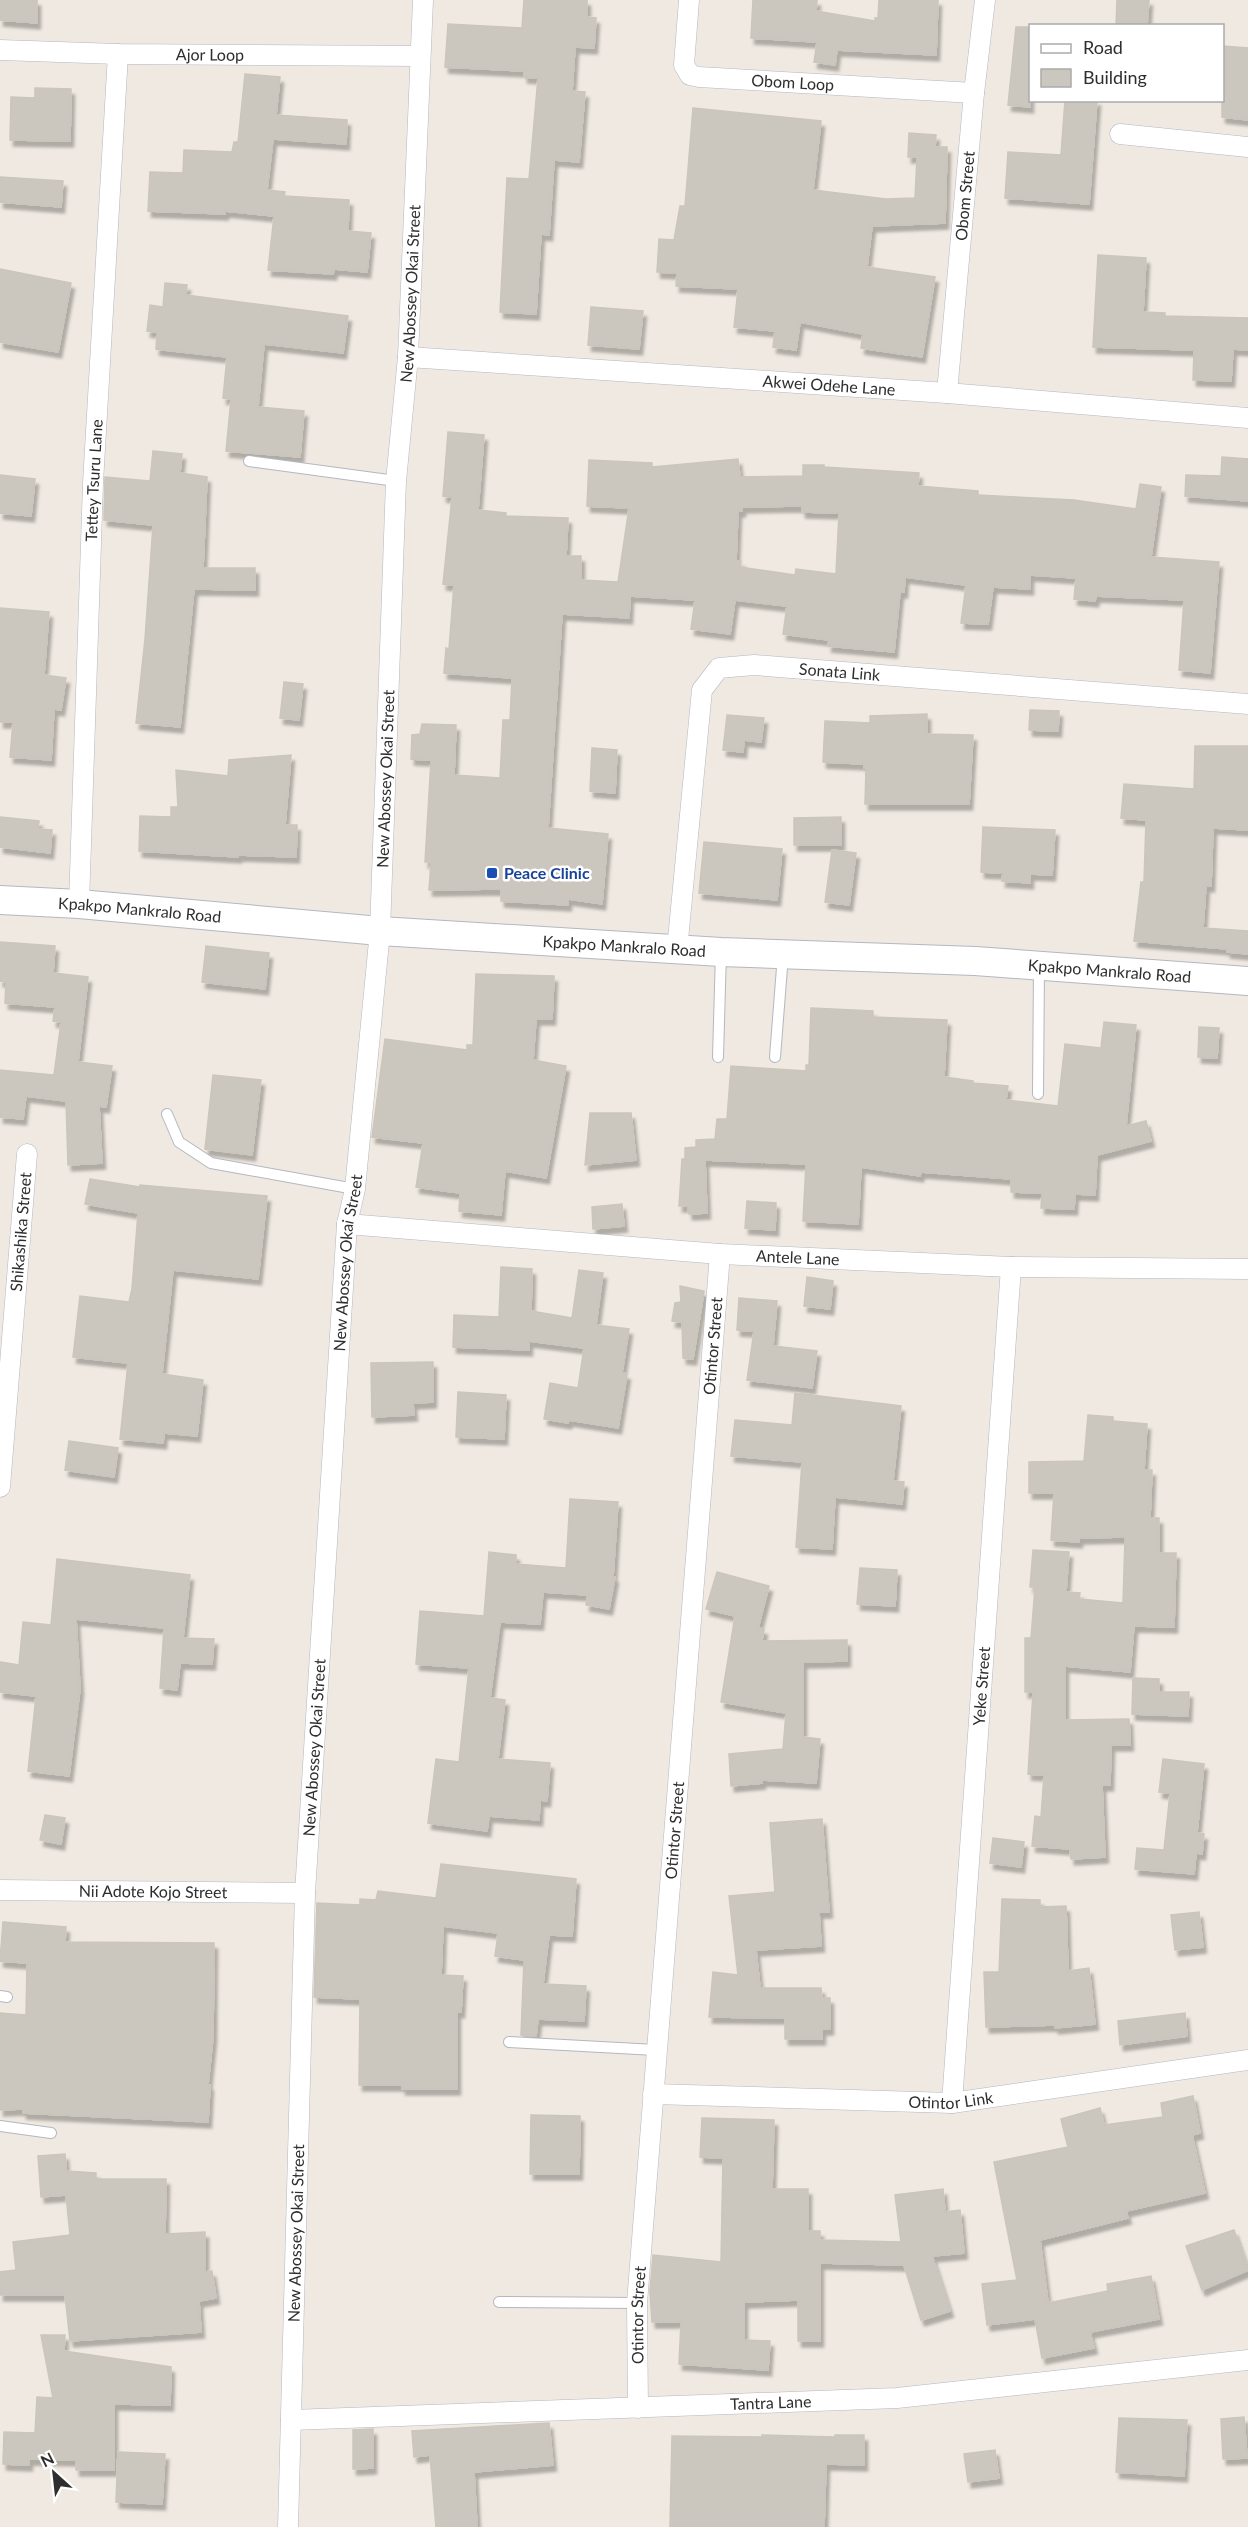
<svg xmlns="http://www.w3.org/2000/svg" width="1248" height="2527" font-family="Lato,sans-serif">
<defs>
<filter id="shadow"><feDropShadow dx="3.5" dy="6" stdDeviation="1.5" flood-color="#0004"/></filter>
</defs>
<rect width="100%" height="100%" fill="#efe9e1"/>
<g fill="#cbc7bf" stroke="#cbc5ba" stroke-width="1.5" fill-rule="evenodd" filter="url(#shadow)">
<polygon points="0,0 37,0 37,23 0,20"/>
<polygon points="524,0 587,0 587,17 596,18 594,48 575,47 572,91 585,92 579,162 554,160 549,235 541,234 536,314 500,312 507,178 529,179 538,78 524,77 524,71 445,67 448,24 522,28"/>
<polygon points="753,0 817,0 816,11 875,21 875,18 878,18 879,0 938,0 936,55 837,50 835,65 814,62 817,42 751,38"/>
<polygon points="1117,0 1149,0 1147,26 1116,26"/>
<polygon points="1016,27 1030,27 1030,107 1008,105"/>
<polygon points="1222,46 1248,48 1248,120 1222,117"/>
<polygon points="245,74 280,77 276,115 347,120 346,144 273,139 267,190 285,192 284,196 349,200 348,231 371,233 367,272 334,269 333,274 268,270 274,216 225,211 225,214 148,211 150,172 183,173 184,150 232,152 234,142 238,142"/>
<polygon points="35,88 71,89 70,141 10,140 11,97 35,98"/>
<polygon points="1065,100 1097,100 1089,204 1005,198 1008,152 1061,155"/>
<polygon points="693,108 821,121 813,190 886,199 915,198 917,157 908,157 909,133 936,135 935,147 947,147 945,223 872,226 867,267 935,277 922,357 861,348 863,334 800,322 796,350 773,347 775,331 734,327 738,289 676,286 677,273 657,272 659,239 674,240 680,206 685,206"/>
<polygon points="0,177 63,181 61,207 0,202"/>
<polygon points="1098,255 1146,258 1143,312 1165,313 1165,316 1248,318 1248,350 1233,349 1231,381 1193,380 1194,350 1093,347"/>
<polygon points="0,269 71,283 58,352 0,342"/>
<polygon points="165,283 187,285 186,295 348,316 343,353 264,344 258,407 304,411 300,457 226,451 231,399 223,398 227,357 156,349 157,332 147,331 150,305 163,307"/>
<polygon points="591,307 643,311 639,349 588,345"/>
<path d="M448 432 484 435 478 510 506 513V516L568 518 566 556H581V580L618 582 629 508 587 506 589 460 652 463V467L738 459 740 477 803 476V465H824V467L919 473 918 486 978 491V495L1074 500 1136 509 1140 484 1161 487 1151 557 1219 562 1210 673 1179 670 1184 600 1096 596 1095 601 1074 599 1076 578 1030 575V589L993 587 988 624 961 623 966 585 905 577 904 592H900L894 652 828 646 829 640 783 634 787 606 735 600 730 634 691 629 695 600 630 596 629 618 562 614 548 828 608 834 602 904 568 899V905L501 901V889L429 890 431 862H425L431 760 411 759 412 735 420 734 422 724 456 725 454 775 500 778 503 720H510L512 678 444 673 446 648 449 649 454 585 443 584 452 497 443 496ZM802 506V512L839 513 836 574 796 569 795 575 740 567 741 561H736L738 511H742V507Z"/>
<polygon points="153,451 182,454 180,473 207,477 203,568 255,568 255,590 194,589 180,727 136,723 145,639 153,525 104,520 105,477 150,481"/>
<polygon points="1222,457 1248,459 1248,501 1185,496 1186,475 1221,476"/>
<polygon points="0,475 35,479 31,516 0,513"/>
<polygon points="0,608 49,612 44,675 66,678 61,710 54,709 51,760 10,757 13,722 0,722"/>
<polygon points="284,682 303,684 299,720 280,718"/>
<polygon points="1030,710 1059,711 1058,731 1029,730"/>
<polygon points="927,714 927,734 973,735 969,804 865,804 866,768 864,768 864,764 823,762 825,721 870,723 870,716"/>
<polygon points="727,715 764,718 761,742 744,740 743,752 723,750"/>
<polygon points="1195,746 1248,746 1248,830 1213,828 1211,886 1206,885 1203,928 1248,931 1248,954 1227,952 1227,949 1134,941 1141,882 1144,882 1146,820 1121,818 1124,784 1194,789"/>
<polygon points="592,748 617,750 615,793 590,791"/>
<polygon points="291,755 285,825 297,825 296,857 238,855 238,857 139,851 140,816 171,817 171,807 178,807 176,770 228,776 229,760"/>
<polygon points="0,817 39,821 38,829 52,830 50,853 0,847"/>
<polygon points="841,817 841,845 794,845 794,818"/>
<polygon points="983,827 1055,830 1052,875 1030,874 1030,883 1002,881 1003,873 981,872"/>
<polygon points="704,842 782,849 777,900 699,893"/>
<polygon points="832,850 856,853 849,905 825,902"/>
<polygon points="0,942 55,946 53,973 88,977 78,1062 112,1066 106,1107 99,1106 102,1163 68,1165 66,1101 26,1096 23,1119 0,1117 0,1070 54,1075 61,1022 53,1021 55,1007 5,1003 6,982 0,981"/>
<polygon points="206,946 269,953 265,989 202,982"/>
<polygon points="476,974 554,976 552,1019 536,1019 533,1060 566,1066 546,1178 505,1171 501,1215 459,1211 460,1193 416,1187 423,1143 372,1137 385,1039 467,1050 467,1045 473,1045"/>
<polygon points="811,1008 873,1011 873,1017 947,1020 944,1077 973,1081 973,1083 1008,1086 1006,1100 1058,1106 1065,1044 1101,1048 1104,1022 1136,1025 1126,1126 1146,1121 1151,1141 1097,1155 1095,1195 1075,1194 1074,1209 1041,1208 1042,1193 1011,1192 1011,1179 921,1172 920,1176 861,1167 858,1224 803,1221 806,1164 705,1160 707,1213 689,1214 688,1206 679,1206 682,1159 685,1159 685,1148 696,1147 696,1140 715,1139 717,1119 727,1119 731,1066 806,1071 806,1065 809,1065"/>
<polygon points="1199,1027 1219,1028 1217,1058 1198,1057"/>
<polygon points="213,1075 261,1080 252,1155 205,1149"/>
<polygon points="590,1113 631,1113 636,1160 585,1165"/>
<polygon points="90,1179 140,1187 140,1185 267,1196 258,1279 173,1270 162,1374 203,1380 197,1436 164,1433 163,1443 120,1439 128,1363 73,1357 80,1296 129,1302 132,1289 138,1213 85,1204"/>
<polygon points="747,1201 776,1203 775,1230 745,1228"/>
<polygon points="622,1204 624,1226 593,1229 592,1207"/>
<polygon points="501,1267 532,1269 531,1311 572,1318 579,1270 603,1273 596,1325 629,1329 622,1373 627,1374 618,1428 569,1420 568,1423 544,1419 550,1383 578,1388 584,1348 529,1341 529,1350 453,1347 454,1315 499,1317"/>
<polygon points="807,1277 833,1281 830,1309 804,1306"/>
<polygon points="680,1286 704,1291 693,1359 683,1358 682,1322 672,1321 675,1303 681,1302"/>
<polygon points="739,1298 777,1301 773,1346 817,1351 812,1388 747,1380 754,1331 737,1330"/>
<polygon points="433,1362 433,1402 413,1403 414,1415 372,1417 371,1363"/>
<polygon points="458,1392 506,1395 504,1439 456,1437"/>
<polygon points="795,1393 901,1406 893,1481 904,1482 902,1504 835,1497 832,1549 796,1547 802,1462 731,1456 735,1420 792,1425"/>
<polygon points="1088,1415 1113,1417 1113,1421 1147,1424 1144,1470 1152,1470 1150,1518 1159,1518 1159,1553 1176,1553 1174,1627 1134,1626 1130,1672 1065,1666 1065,1720 1129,1719 1130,1745 1111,1745 1110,1785 1102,1785 1105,1857 1071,1859 1070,1849 1032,1846 1035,1816 1041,1817 1044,1775 1028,1774 1033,1692 1025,1692 1025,1638 1031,1638 1035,1587 1030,1587 1033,1550 1069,1552 1066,1592 1080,1593 1079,1599 1123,1603 1125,1537 1079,1538 1079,1542 1051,1540 1054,1493 1029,1493 1029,1462 1084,1461"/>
<polygon points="69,1441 118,1448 114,1477 65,1470"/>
<polygon points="570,1499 618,1502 613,1577 615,1577 609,1609 586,1605 588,1595 543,1592 540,1624 500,1622 490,1698 505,1700 498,1759 550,1763 547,1801 540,1800 539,1820 489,1816 487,1831 428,1823 436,1759 459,1762 469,1668 416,1664 420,1611 484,1616 489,1552 516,1555 516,1564 566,1568"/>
<polygon points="57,1559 190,1575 183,1638 214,1639 212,1664 180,1663 177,1690 160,1688 164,1628 76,1619 80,1689 69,1776 28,1771 36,1696 0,1692 0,1662 19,1665 23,1622 51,1625"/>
<polygon points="860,1568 897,1570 895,1606 857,1604"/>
<polygon points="717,1572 769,1586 758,1628 764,1629 762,1641 847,1640 847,1661 803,1662 803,1737 820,1739 816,1783 762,1780 762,1783 731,1786 729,1754 783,1749 786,1713 721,1702 735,1616 706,1609"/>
<polygon points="1133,1678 1159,1679 1159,1692 1189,1692 1188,1716 1132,1714"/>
<polygon points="1163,1759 1204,1764 1197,1833 1204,1834 1202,1854 1196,1853 1194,1874 1135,1869 1137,1848 1164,1850 1170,1793 1159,1792"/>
<polygon points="45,1815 65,1818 61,1844 40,1840"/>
<polygon points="822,1819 829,1912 819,1912 821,1946 756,1950 760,1988 821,1988 822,1998 830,1998 830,2029 822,2029 822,2039 785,2039 785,2018 709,2017 713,1972 738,1975 729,1896 775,1892 770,1823"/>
<polygon points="993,1838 1024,1842 1021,1867 990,1863"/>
<polygon points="441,1864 576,1879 572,1936 549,1935 543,1984 586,1986 584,2021 538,2019 536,2036 521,2035 524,1960 495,1956 498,1933 443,1926 441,1975 463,1976 461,2012 457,2011 457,2089 402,2089 402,2085 359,2085 360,1999 314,1997 317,1903 360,1905 360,1899 376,1900 378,1891 436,1898"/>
<polygon points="1002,1899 1040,1900 1040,1907 1066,1906 1068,1971 1089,1968 1095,2024 1055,2028 1055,2025 986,2027 984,1972 999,1972"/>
<polygon points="1199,1912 1203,1947 1175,1950 1171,1915"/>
<polygon points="3,1922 66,1927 65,1942 214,1943 213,2037 208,2085 210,2085 208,2122 23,2113 23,2109 0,2110 0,2013 26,2015 27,1963 0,1961"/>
<polygon points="1185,2013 1187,2036 1120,2045 1118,2021"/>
<polygon points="1193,2096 1200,2133 1192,2135 1205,2193 1126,2211 1128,2218 1040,2240 1048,2303 1108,2291 1107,2284 1151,2276 1159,2319 1090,2332 1094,2348 1042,2358 1035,2319 987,2325 982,2284 1017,2280 994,2162 1068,2147 1061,2119 1100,2108 1104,2125 1163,2117 1161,2103"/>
<polygon points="531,2115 580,2116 579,2174 530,2174"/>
<polygon points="702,2118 774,2120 772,2189 808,2189 808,2231 820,2231 820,2240 901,2242 895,2195 943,2189 945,2212 960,2210 964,2253 932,2256 950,2311 921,2320 904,2265 820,2263 820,2341 798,2341 798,2300 744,2302 744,2340 770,2341 768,2370 679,2364 681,2322 652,2322 650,2292 653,2255 721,2262 723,2158 700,2157"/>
<polygon points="65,2154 66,2171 96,2173 96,2179 166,2179 165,2234 205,2232 205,2272 212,2271 216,2298 199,2301 201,2332 70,2341 65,2295 0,2295 0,2272 16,2270 13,2242 70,2235 66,2195 41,2197 38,2156"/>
<polygon points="1234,2230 1248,2270 1202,2290 1186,2246"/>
<polygon points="41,2335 65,2335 64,2351 171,2367 170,2405 114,2404 114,2470 76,2470 76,2460 29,2459 29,2465 3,2464 4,2432 35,2433 37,2397 53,2398"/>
<polygon points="1244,2417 1247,2458 1223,2459 1221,2419"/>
<polygon points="1119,2418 1187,2420 1184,2476 1116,2472"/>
<polygon points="549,2423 553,2465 474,2472 477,2527 436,2527 430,2455 414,2457 412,2431"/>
<polygon points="373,2429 373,2468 353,2469 353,2430"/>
<polygon points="762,2435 835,2437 835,2435 864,2435 864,2465 826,2464 824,2527 670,2527 672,2436 762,2437"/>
<polygon points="995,2450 999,2478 968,2482 964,2454"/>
<polygon points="118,2452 165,2454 162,2504 116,2502"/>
</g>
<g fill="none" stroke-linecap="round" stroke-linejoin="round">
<defs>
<g id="lane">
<polyline points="249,461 396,481"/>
<polyline points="718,1057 721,952"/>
<polyline points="775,1057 783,955"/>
<polyline points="1038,1094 1039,967"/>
<polyline points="167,1114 179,1142 211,1163 355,1189"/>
<polyline points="0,1996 7,1997"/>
<polyline points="509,2042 656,2050"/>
<polyline points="0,2126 51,2133"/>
<polyline points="499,2302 637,2303"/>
</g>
<g id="street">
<path id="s1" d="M689 0 684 65 690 75 699 77 974 93"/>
<path id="s2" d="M0 50 118 54 420 56"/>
<polyline points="1120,134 1248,147"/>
<path id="s3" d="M408 357 947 393 1248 418"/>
<path id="s4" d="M947 393 974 93 985 0"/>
<path id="s5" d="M79 904 93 483 118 54"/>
<path id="s6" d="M677 950 702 690 719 668 754 665 1248 704"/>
<path id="s7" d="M347 1224 720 1254 1011 1267 1248 1269"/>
<path id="s8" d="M0 1487 27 1154"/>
<path id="s9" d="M0 1890 305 1893"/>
<path id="s10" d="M653 2094 952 2103 1248 2060"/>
<path id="s11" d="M952 2103 1011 1267"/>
<path id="s12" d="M638 2408 637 2303 720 1254"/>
<path id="s13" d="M291 2420 897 2398 1248 2360"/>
<path id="s14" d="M288 2527 305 1893 347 1224 355 1189 380 931 396 481 408 357 423 0"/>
</g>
<g id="secondary">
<path id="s15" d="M0 900 79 904 380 931 721 952 975 961 1248 981"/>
</g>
</defs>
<use href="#lane" stroke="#b4b7c1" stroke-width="12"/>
<use href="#street" stroke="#b4b7c1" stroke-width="21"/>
<use href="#secondary" stroke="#b4b7c1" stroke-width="30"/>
<use href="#lane" stroke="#fff" stroke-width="10"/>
<use href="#street" stroke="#fff" stroke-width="20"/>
<use href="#secondary" stroke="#fff" stroke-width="28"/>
</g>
<rect fill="#1a4fb4" stroke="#fff" stroke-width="2" x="486" y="867" width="12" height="12" rx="3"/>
<g text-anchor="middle" stroke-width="5" stroke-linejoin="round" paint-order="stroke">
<g font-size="16" fill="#2e2e2e" stroke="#fff">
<text dy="6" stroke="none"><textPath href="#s2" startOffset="210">Ajor Loop</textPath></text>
<text dy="6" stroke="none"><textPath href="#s1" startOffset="180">Obom Loop</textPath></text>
<text dy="6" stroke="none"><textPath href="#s4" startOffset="198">Obom Street</textPath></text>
<text dy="6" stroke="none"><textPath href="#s14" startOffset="2238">New Abossey Okai Street</textPath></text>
<text dy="6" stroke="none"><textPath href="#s3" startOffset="422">Akwei Odehe Lane</textPath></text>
<text dy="6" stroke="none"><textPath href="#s5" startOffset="424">Tettey Tsuru Lane</textPath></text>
<text dy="6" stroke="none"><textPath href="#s6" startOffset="410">Sonata Link</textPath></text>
<text dy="6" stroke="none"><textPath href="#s14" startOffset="1752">New Abossey Okai Street</textPath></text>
<text dy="6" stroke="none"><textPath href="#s15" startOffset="140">Kpakpo Mankralo Road</textPath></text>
<text dy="6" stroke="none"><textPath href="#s15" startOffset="626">Kpakpo Mankralo Road</textPath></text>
<text dy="6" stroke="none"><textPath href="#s15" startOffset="1112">Kpakpo Mankralo Road</textPath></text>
<text dy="6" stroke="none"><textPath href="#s8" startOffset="256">Shikashika Street</textPath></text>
<text dy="6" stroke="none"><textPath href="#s7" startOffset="452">Antele Lane</textPath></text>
<text dy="6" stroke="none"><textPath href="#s14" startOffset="1266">New Abossey Okai Street</textPath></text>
<text dy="6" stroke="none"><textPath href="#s12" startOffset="1065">Otintor Street</textPath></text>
<text dy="6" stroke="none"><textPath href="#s11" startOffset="418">Yeke Street</textPath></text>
<text dy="6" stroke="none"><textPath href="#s14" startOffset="780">New Abossey Okai Street</textPath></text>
<text dy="6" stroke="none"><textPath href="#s12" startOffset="579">Otintor Street</textPath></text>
<text dy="6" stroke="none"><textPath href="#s9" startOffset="153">Nii Adote Kojo Street</textPath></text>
<text dy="6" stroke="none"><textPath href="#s10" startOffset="298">Otintor Link</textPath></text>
<text dy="6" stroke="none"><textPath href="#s14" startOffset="294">New Abossey Okai Street</textPath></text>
<text dy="6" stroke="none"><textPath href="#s12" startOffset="93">Otintor Street</textPath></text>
<text dy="6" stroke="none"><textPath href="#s13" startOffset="480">Tantra Lane</textPath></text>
</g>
<g font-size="16" font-weight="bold" fill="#164399" stroke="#fff" text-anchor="start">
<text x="504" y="879">Peace Clinic</text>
</g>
</g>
<rect x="1029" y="24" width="195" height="78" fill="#ffffff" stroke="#ababab" stroke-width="1.5"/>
<rect x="1041" y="44" width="30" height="9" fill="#ffffff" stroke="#ababab" stroke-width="1.5"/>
<text x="1083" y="54" font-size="18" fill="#2e2e2e">Road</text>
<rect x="1041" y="69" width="30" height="18" fill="#cbc7bf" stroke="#ababab" stroke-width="1.5"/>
<text x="1083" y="84" font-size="18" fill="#2e2e2e">Building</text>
<g transform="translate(54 2473) rotate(333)" stroke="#ffffff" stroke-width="4.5" paint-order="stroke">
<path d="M0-4.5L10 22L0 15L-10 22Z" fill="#2e2e2e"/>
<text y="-9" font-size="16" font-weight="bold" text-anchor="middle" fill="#2e2e2e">N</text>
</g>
</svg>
